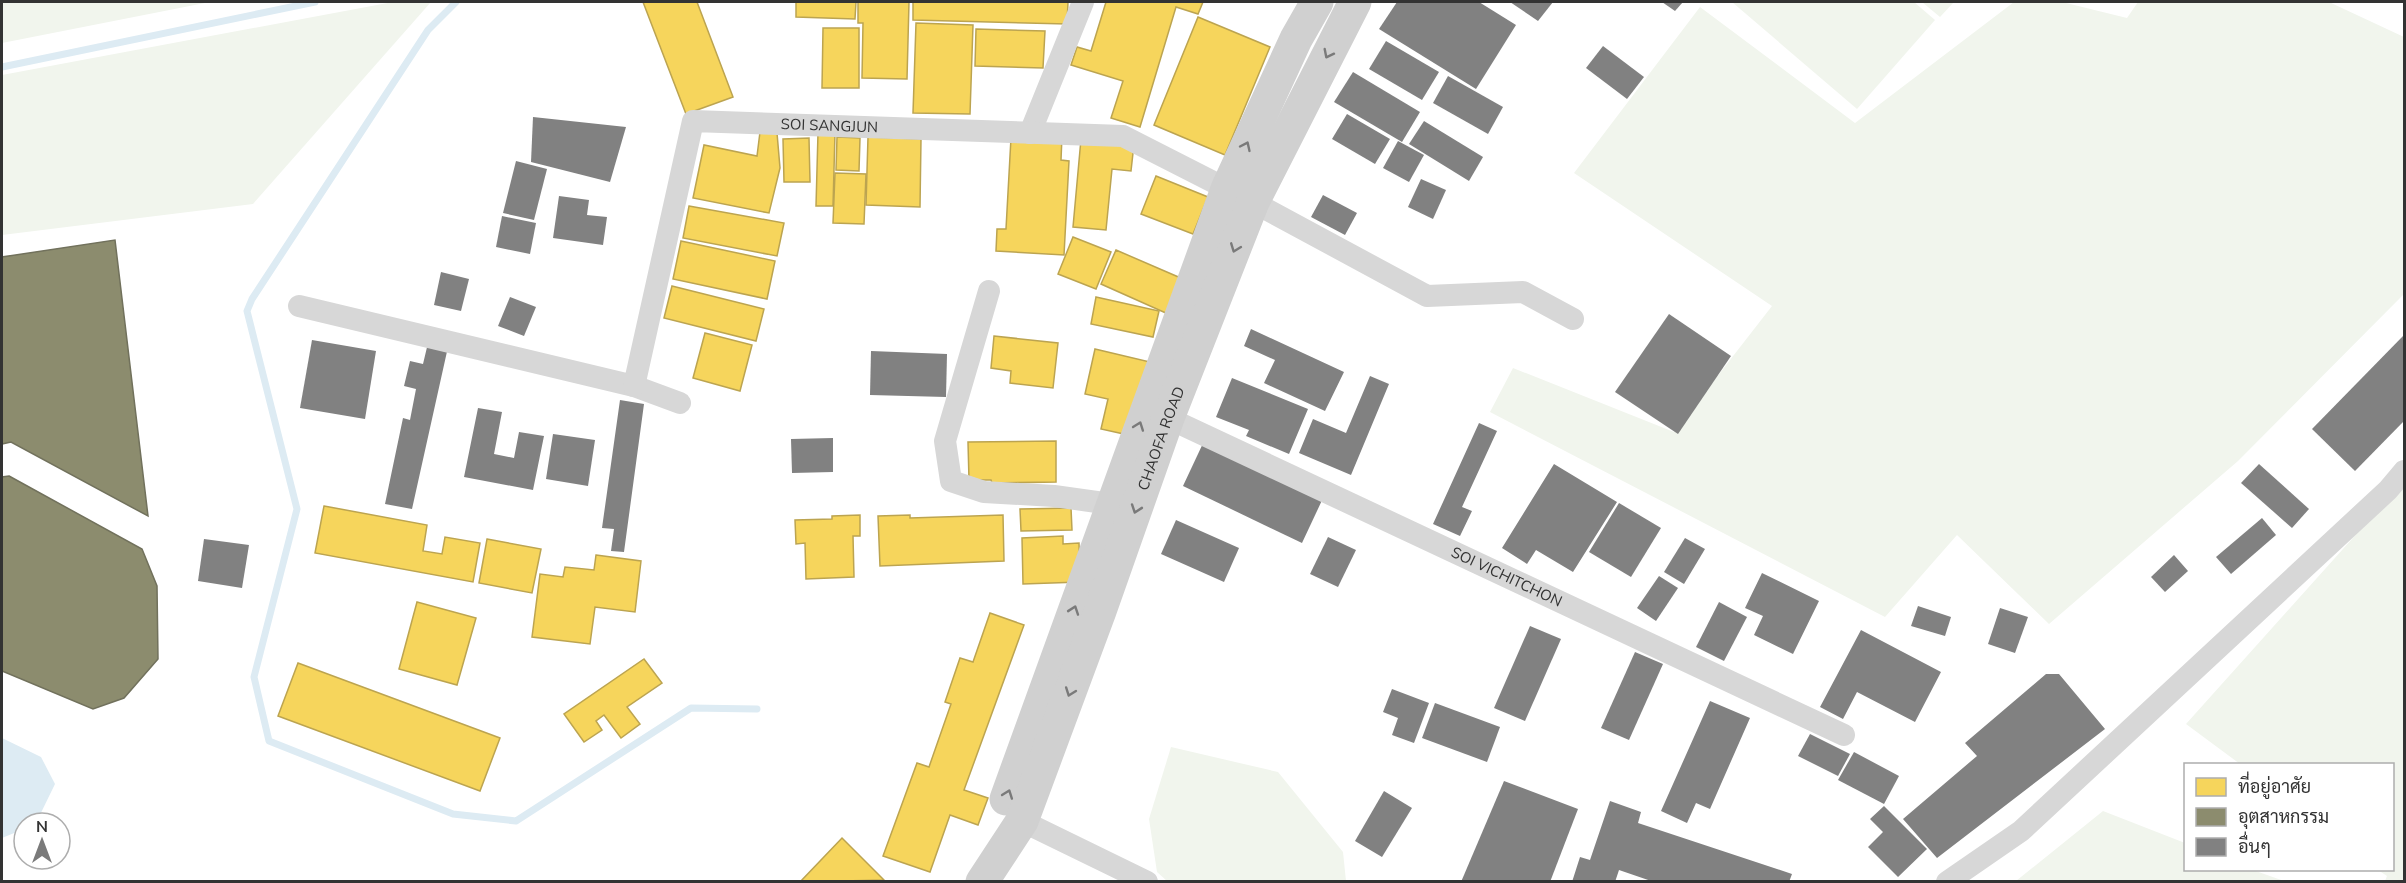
<svg xmlns="http://www.w3.org/2000/svg" width="2406" height="883" font-family="'Nunito Sans',Sarabun,sans-serif">
<rect width="100%" height="100%" fill="#fff"/>
<g fill="#f1f5ed">
<polygon points="2,2 210,2 2,43"/>
<polygon points="393,2 431,2 253,204 2,235 2,75"/>
<polygon points="1732,2 1914,2 1935,20 1857,109"/>
<polygon points="1922,2 1954,2 1940,17"/>
<polygon points="2014,2 2062,2 2127,18 2138,2 2329,2 2404,37 2404,294 2238,461 2049,624 1957,535 1885,617 1490,412 1513,368 1674,432 1772,306 1574,173 1700,7 1855,123"/>
<polygon points="2404,481 2404,881 2385,881 2387,876 2378,870 2392,870 2392,764 2240,764 2186,724"/>
<polygon points="1171,747 1278,772 1343,852 1346,881 1167,881 1157,872 1149,819"/>
<polygon points="2103,811 2185,843 2186,870 2253,870 2284,881 2016,881"/>
</g>
<polygon fill="#ddebf3" points="2,738 41,757 55,784 36,823 24,823 24,829 2,838"/>
<g fill="#f6d55c" stroke="#bca450" stroke-width="1.5">
<polygon points="643,2 697,2 733,97 686,114"/>
<polygon points="796,2 856,2 855,19 796,17"/>
<polygon points="858,2 909,2 907,79 862,78 863,23 858,23"/>
<polygon points="913,2 1068,2 1067,24 913,20"/>
<polygon points="1106,2 1203,2 1198,14 1176,7 1140,127 1111,118 1123,81 1071,65 1077,47 1091,51"/>
<polygon points="1198,17 1270,47 1225,155 1154,125"/>
<polygon points="916,23 973,25 970,114 913,113"/>
<polygon points="823,28 859,28 859,88 822,88"/>
<polygon points="976,29 1045,31 1043,68 975,66"/>
<polygon points="760,132 777,133 780,168 769,213 693,198 704,145 757,156"/>
<polygon points="818,133 835,133 833,206 816,206"/>
<polygon points="1062,136 1061,160 1069,161 1064,255 996,251 997,229 1006,229 1011,138"/>
<polygon points="837,137 860,138 859,171 836,170"/>
<polygon points="868,137 921,139 920,207 866,205"/>
<polygon points="809,138 810,182 784,182 783,139"/>
<polygon points="1081,139 1134,144 1131,171 1112,169 1106,230 1073,227"/>
<polygon points="835,173 866,174 864,224 833,223"/>
<polygon points="1156,176 1208,197 1193,234 1141,214"/>
<polygon points="689,206 784,223 777,256 683,238"/>
<polygon points="1073,237 1111,252 1096,289 1058,274"/>
<polygon points="681,241 775,261 767,299 673,279"/>
<polygon points="1116,250 1183,279 1168,314 1101,284"/>
<polygon points="672,286 764,309 756,341 664,318"/>
<polygon points="1096,297 1159,311 1153,337 1091,324"/>
<polygon points="705,333 752,345 740,391 693,378"/>
<polygon points="994,336 1058,343 1053,388 1010,383 1011,371 991,368"/>
<polygon points="1095,349 1150,362 1133,436 1101,429 1108,399 1085,394"/>
<polygon points="1056,441 1056,482 992,483 991,480 969,480 968,442"/>
<polygon points="324,506 427,525 423,551 442,554 445,537 480,543 473,582 315,553"/>
<polygon points="1071,508 1072,530 1021,531 1020,509"/>
<polygon points="860,515 860,536 853,536 854,577 806,579 805,543 796,544 795,520 832,519 832,516"/>
<polygon points="910,515 910,518 1003,515 1004,561 880,566 878,516"/>
<polygon points="1063,536 1063,544 1079,543 1080,582 1023,584 1022,538"/>
<polygon points="487,539 541,549 532,593 479,583"/>
<polygon points="596,555 641,561 635,612 595,607 590,644 532,637 540,574 563,577 565,567 594,570"/>
<polygon points="417,602 476,618 457,685 399,669"/>
<polygon points="990,613 1024,625 964,790 988,798 978,825 950,815 930,872 883,856 917,763 929,767 951,704 945,702 960,658 973,662"/>
<polygon points="644,659 662,683 627,707 640,724 621,738 604,715 596,721 602,730 584,742 564,714"/>
<polygon points="298,663 500,738 480,791 278,716"/>
<polygon points="842,838 884,880 800,882"/>
</g>
<g fill="#8c8c6e" stroke="#71715c" stroke-width="1.5">
<polygon points="115,240 148,516 11,442 2,444 2,257"/>
<polygon points="9,476 142,549 157,586 158,659 124,698 93,709 2,671 2,477"/>
</g>
<g fill="none" stroke-linecap="round" stroke-linejoin="round">
<g stroke="#ddebf3" stroke-width="7">
<polyline points="456,2 428,30 252,299 247,311 297,509 254,677 269,741 453,814 516,821 691,708 757,709"/>
<polyline points="2,67 315,2"/>
</g>
</g>
<g fill="#818181">
<polygon points="1397,2 1479,2 1516,25 1476,89 1379,29"/>
<polygon points="1510,2 1553,2 1538,21"/>
<polygon points="1662,2 1683,2 1675,11"/>
<polygon points="1386,41 1439,72 1422,100 1369,69"/>
<polygon points="1603,46 1644,77 1627,99 1586,68"/>
<polygon points="1353,72 1420,112 1402,142 1334,102"/>
<polygon points="1448,76 1503,107 1488,134 1433,103"/>
<polygon points="1347,114 1390,139 1375,164 1332,139"/>
<polygon points="533,117 626,127 610,182 531,162"/>
<polygon points="1424,121 1483,157 1469,181 1409,144"/>
<polygon points="1398,141 1424,155 1409,182 1383,168"/>
<polygon points="516,161 547,169 534,220 503,213"/>
<polygon points="1421,179 1446,190 1433,219 1408,207"/>
<polygon points="1323,195 1357,213 1345,235 1311,217"/>
<polygon points="559,196 589,200 587,215 607,217 603,245 553,238"/>
<polygon points="502,216 536,223 530,254 496,247"/>
<polygon points="441,272 469,279 461,311 434,305"/>
<polygon points="510,297 536,307 524,336 498,326"/>
<polygon points="1669,314 1731,356 1678,434 1615,392"/>
<polygon points="1251,329 1344,372 1325,411 1264,383 1275,360 1244,346"/>
<polygon points="2404,335 2404,421 2355,471 2312,429"/>
<polygon points="312,340 376,351 365,419 300,408"/>
<polygon points="428,343 448,347 412,509 385,504 403,418 410,420 416,389 404,386 410,361 423,364"/>
<polygon points="871,351 947,354 946,397 870,395"/>
<polygon points="1370,376 1389,384 1351,475 1299,453 1313,419 1346,433"/>
<polygon points="1232,378 1308,409 1289,454 1246,436 1249,430 1216,417"/>
<polygon points="620,400 644,404 624,552 611,551 614,529 602,528"/>
<polygon points="478,408 502,412 494,454 514,458 519,432 544,436 533,490 464,477"/>
<polygon points="1479,423 1497,431 1462,507 1472,511 1460,536 1433,524"/>
<polygon points="553,434 595,440 588,486 546,479"/>
<polygon points="833,438 833,472 792,473 791,439"/>
<polygon points="1205,439 1324,496 1302,543 1183,486"/>
<polygon points="1554,464 1617,502 1573,572 1536,550 1527,564 1502,548"/>
<polygon points="2259,464 2309,509 2292,528 2241,483"/>
<polygon points="1619,503 1661,528 1631,577 1589,552"/>
<polygon points="2262,518 2276,535 2231,574 2216,557"/>
<polygon points="1176,520 1239,548 1224,582 1161,554"/>
<polygon points="1328,537 1356,550 1338,587 1310,574"/>
<polygon points="1685,538 1705,549 1684,584 1664,572"/>
<polygon points="204,539 249,545 242,588 198,581"/>
<polygon points="2174,555 2188,571 2165,592 2151,577"/>
<polygon points="1762,573 1819,601 1793,654 1754,635 1763,616 1745,608"/>
<polygon points="1659,576 1678,588 1656,621 1637,608"/>
<polygon points="1719,602 1747,617 1724,661 1696,647"/>
<polygon points="1918,606 1951,617 1945,636 1911,626"/>
<polygon points="2000,608 2028,617 2015,653 1988,644"/>
<polygon points="1530,626 1561,639 1525,721 1494,708"/>
<polygon points="1861,630 1941,672 1915,722 1857,692 1843,719 1820,707"/>
<polygon points="1635,652 1663,664 1629,740 1601,728"/>
<polygon points="2046,674 2059,674 2105,729 1937,858 1903,819 1977,756 1965,743"/>
<polygon points="1392,689 1429,703 1414,743 1392,735 1398,718 1383,712"/>
<polygon points="1710,701 1750,718 1710,809 1696,803 1687,823 1661,811"/>
<polygon points="1435,703 1500,727 1487,762 1422,738"/>
<polygon points="1810,734 1850,754 1838,776 1798,756"/>
<polygon points="1854,752 1899,776 1884,804 1838,780"/>
<polygon points="1504,781 1578,809 1550,882 1461,882"/>
<polygon points="1384,791 1412,808 1382,857 1355,841"/>
<polygon points="1610,801 1641,812 1638,823 1792,874 1789,882 1654,882 1619,870 1615,882 1572,882 1580,857 1590,860"/>
<polygon points="1884,806 1927,849 1898,877 1868,847 1883,832 1870,819"/>
</g>
<g fill="none" stroke-linecap="round" stroke-linejoin="round">
<g stroke="#d7d7d7" stroke-width="22">
<polyline points="1030,133 1083,2"/>
<polyline points="1253,202 1427,296 1523,292 1573,319"/>
<polyline points="989,291 945,441 951,481 984,492 1054,496 1111,504"/>
<polyline points="299,306 634,386 680,403"/>
<path id="s1" d="M634 386 693 121 1123 136 1227 189"/>
<path id="s2" d="M1168 418 1844 735"/>
<polyline points="1022,821 1147,882"/>
<polyline points="1947,882 2021,831 2388,490 2404,471"/>
</g>
<g stroke="#d0d0d0" stroke-width="33">
<polyline points="1006,799 1227,189 1296,39 1317,2"/>
<path id="s3" d="M982 882 1022 821 1100 611 1168 418 1253 202 1355 2"/>
</g>
</g>
<defs><path id="oneway-chevron" d="M-2-3.5L2.5 0L-2 3.5" fill="none" stroke-width="1.6" stroke-linecap="round" stroke-linejoin="round" transform="scale(1.5)"/></defs>
<g stroke="#7a7a7a">
<use href="#oneway-chevron" transform="translate(1328 54) rotate(117)"/>
<use href="#oneway-chevron" transform="translate(1246 146) rotate(-65)"/>
<use href="#oneway-chevron" transform="translate(1235 248) rotate(111)"/>
<use href="#oneway-chevron" transform="translate(1139 426) rotate(-70)"/>
<use href="#oneway-chevron" transform="translate(1136 509) rotate(109)"/>
<use href="#oneway-chevron" transform="translate(1074 610) rotate(-71)"/>
<use href="#oneway-chevron" transform="translate(1070 692) rotate(110)"/>
<use href="#oneway-chevron" transform="translate(1008 794) rotate(-70)"/>
</g>
<g text-anchor="middle" stroke-width="6" stroke-linejoin="round" paint-order="stroke">
<g font-size="15" fill="#333" stroke="#fff">
<text dy="5" stroke="none"><textPath href="#s1" startOffset="408">SOI SANGJUN</textPath></text>
<text dy="5" stroke="none"><textPath href="#s3" startOffset="480">CHAOFA ROAD</textPath></text>
<text dy="5" stroke="none"><textPath href="#s2" startOffset="374">SOI VICHITCHON</textPath></text>
</g>
</g>
<rect width="2406" height="883" fill="none" stroke="#333333" stroke-width="6"/>
<rect x="2184" y="763" width="210" height="108" fill="#ffffff" stroke="#adadad" stroke-width="1.5"/>
<rect x="2196" y="778" width="30" height="18" fill="#f6d55c" stroke="#adadad" stroke-width="1.5"/>
<text x="2238" y="793" font-size="18" fill="#333333">ที่อยู่อาศัย</text>
<rect x="2196" y="808" width="30" height="18" fill="#8c8c6e" stroke="#adadad" stroke-width="1.5"/>
<text x="2238" y="823" font-size="18" fill="#333333">อุตสาหกรรม</text>
<rect x="2196" y="838" width="30" height="18" fill="#818181" stroke="#adadad" stroke-width="1.5"/>
<text x="2238" y="853" font-size="18" fill="#333333">อื่นๆ</text>
<g transform="translate(42 841)"><circle r="28" fill="#ffffff" stroke="#adadad" stroke-width="1.5"/>
<path d="M0-4.5L10 22L0 15L-10 22Z" fill="#7a7a7a"/>
<text y="-9" font-size="16" font-weight="bold" text-anchor="middle" fill="#333333">N</text>
</g>
</svg>
